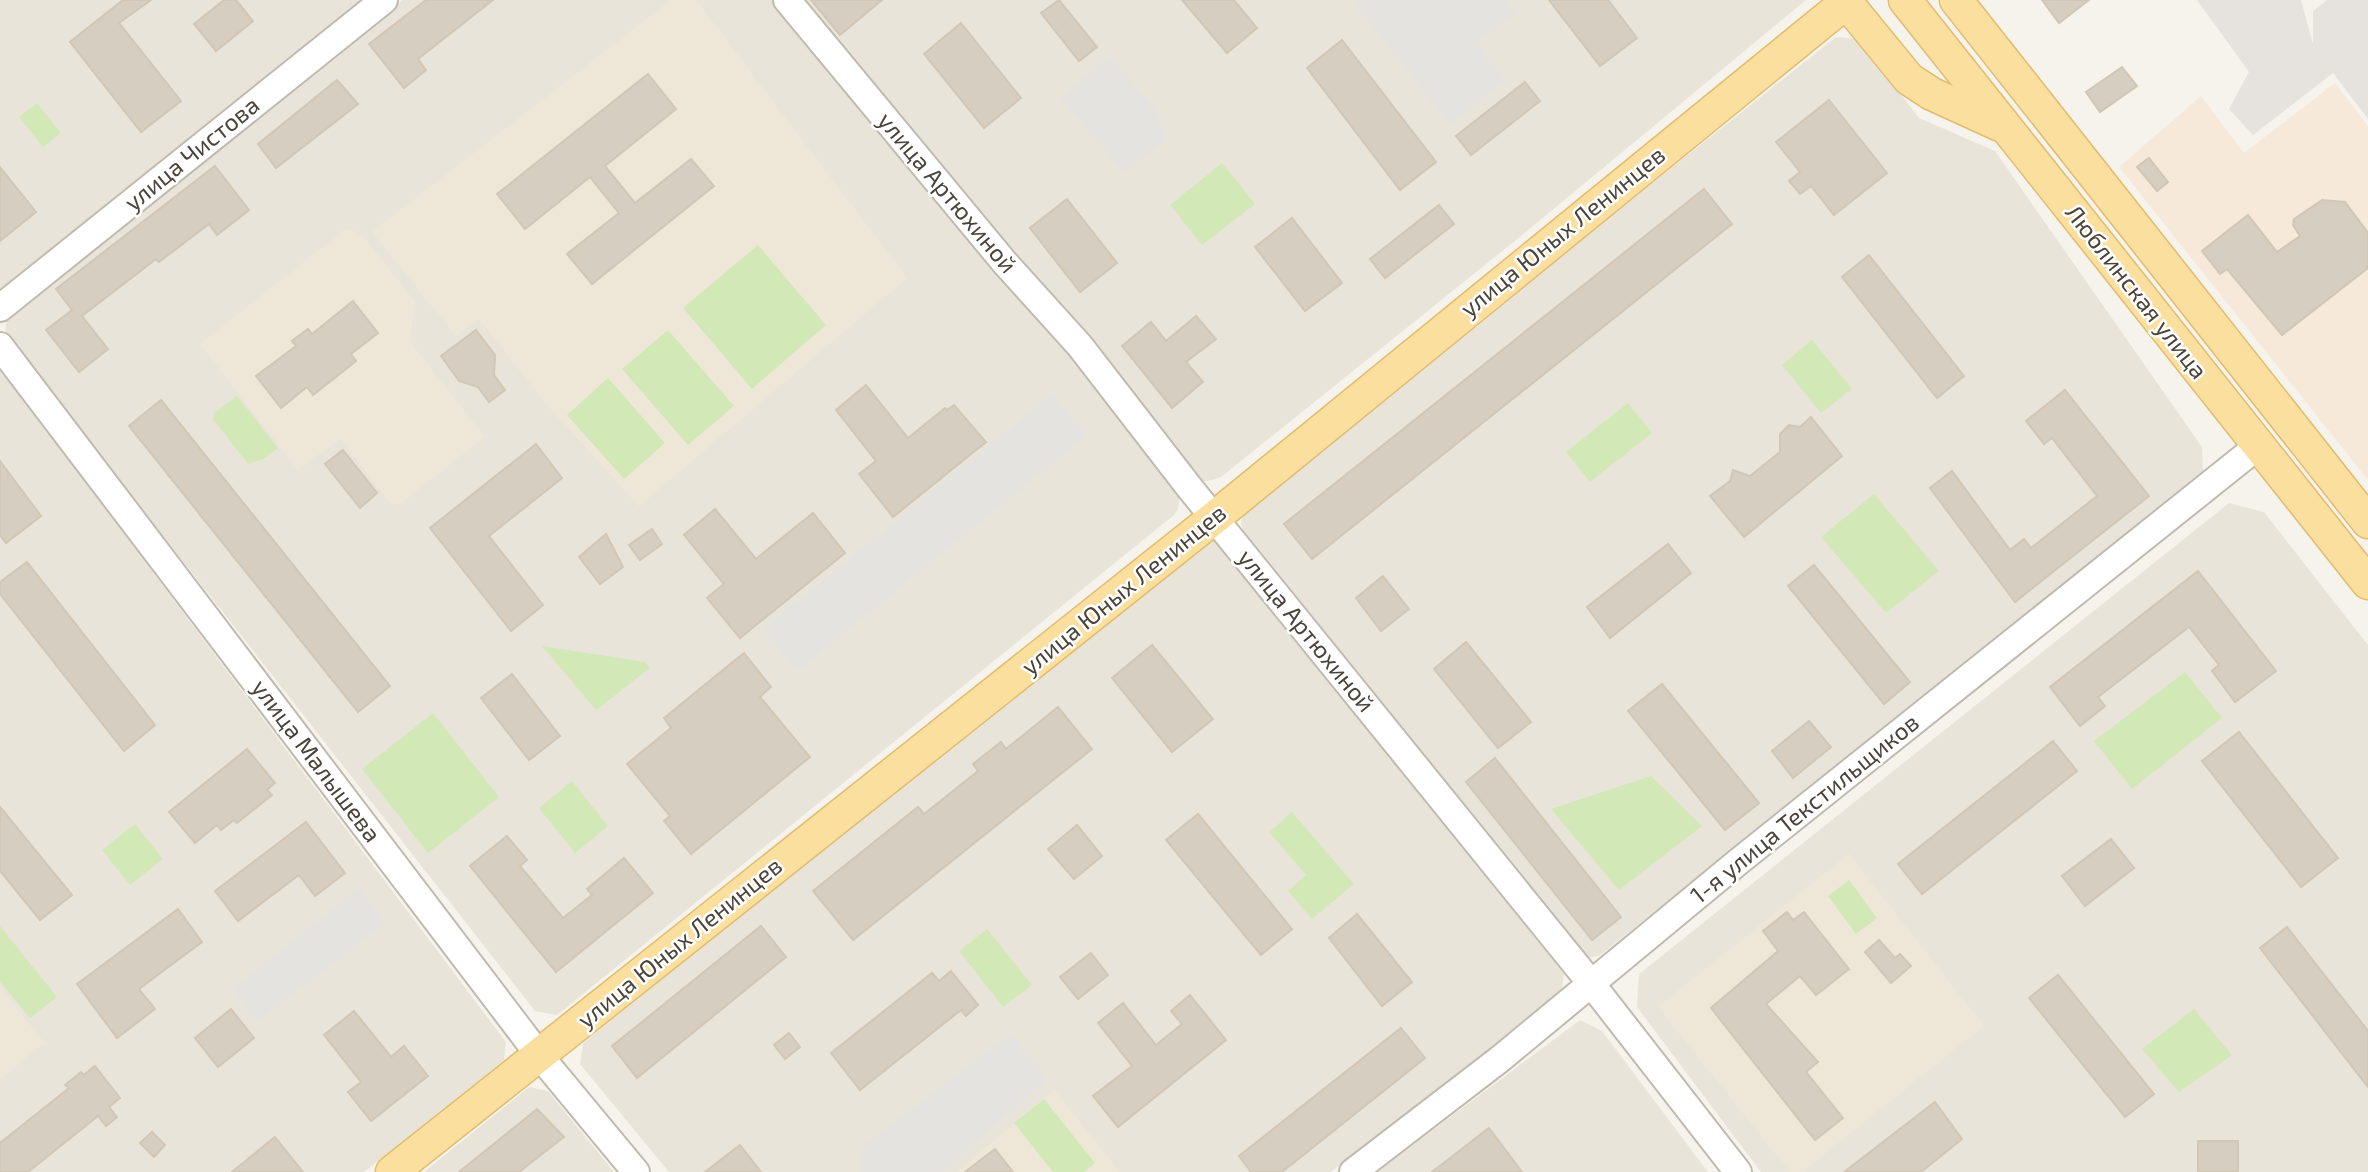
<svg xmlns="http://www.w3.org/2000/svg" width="2368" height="1172" font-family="'Exo 2',sans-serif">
<rect width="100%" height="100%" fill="#f6f3ec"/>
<g fill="#e9e4da">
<polygon points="0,0 366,0 0,292"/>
<polygon points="402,0 775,0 1086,368 1180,494 1178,509 1174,515 557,1015 535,1011 5,334 7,314"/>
<polygon points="797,0 1806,0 1521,236 1221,477 1208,481 1202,481 1195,474 1066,311 1009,255"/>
<polygon points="1836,37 1858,39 1919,118 1995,151 2202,447 2203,472 1599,956 1582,958 1245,539 1241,521 1248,505"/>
<polygon points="0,369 506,1042 504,1060 364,1172 0,1172"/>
<polygon points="2229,503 2264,512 2368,645 2368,1172 1761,1172 1637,1007 1639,974"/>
<polygon points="1210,541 1218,541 1232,551 1564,974 1561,993 1331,1172 669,1172 580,1064 583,1043 1202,544"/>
<polygon points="1580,1020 1602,1031 1708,1172 1377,1172"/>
<polygon points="529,1087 548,1091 614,1172 424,1172"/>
</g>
<polygon fill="#f6e9d9" points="2335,83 2368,126 2368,480 2119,167 2201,96 2244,153"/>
<polygon fill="#e6e2dd" points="2197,0 2301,0 2313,44 2313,11 2327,0 2368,0 2368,119 2333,73 2253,135 2229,109 2249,72"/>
<g fill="#eee7d7">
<polygon points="671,0 696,0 907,278 639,506 548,406 479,319 456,336 372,232"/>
<polygon points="347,228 364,237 415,302 410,342 485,437 400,504 390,503 340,439 298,470 200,344"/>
<polygon points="1849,854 1984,1026 1802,1172 1790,1172 1658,1007"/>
<polygon points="0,988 45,1043 0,1079"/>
<polygon points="1054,1090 1120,1172 957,1172"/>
</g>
<g fill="#d3e8b7">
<polygon points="37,103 61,133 43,147 19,117"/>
<polygon points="1222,163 1255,204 1202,245 1170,205"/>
<polygon points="758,245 826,325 752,389 683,308"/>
<polygon points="668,330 734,406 688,445 622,369"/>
<polygon points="1812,340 1852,389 1821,413 1782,365"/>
<polygon points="608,378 665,443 624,479 567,415"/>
<polygon points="237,396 278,448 263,459 248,464 213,419 214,413"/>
<polygon points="1628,403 1652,433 1590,482 1566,452"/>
<polygon points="1874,494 1939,571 1886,613 1821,537"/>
<polygon points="542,646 645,662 650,668 596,710"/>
<polygon points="2185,672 2222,718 2132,789 2094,741"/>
<polygon points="433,713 499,797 428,853 362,769"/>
<polygon points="1651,776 1702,826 1619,890 1551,809"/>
<polygon points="572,781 608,826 575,853 539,808"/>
<polygon points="1292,812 1354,884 1312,919 1288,891 1306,875 1269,832"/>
<polygon points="135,824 163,859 130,885 102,850"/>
<polygon points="1849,880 1877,918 1856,934 1828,896"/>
<polygon points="0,926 57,997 30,1018 0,982"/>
<polygon points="987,929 1032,985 1003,1007 959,951"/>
<polygon points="2194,1009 2232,1055 2179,1092 2142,1049"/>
<polygon points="1044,1099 1095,1163 1084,1172 1053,1172 1014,1123"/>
</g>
<g fill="#e5e3e0">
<polygon points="1357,0 1506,0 1515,12 1476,43 1505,80 1450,124 1357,6"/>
<polygon points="1110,57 1156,111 1165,139 1125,173 1061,98"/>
<polygon points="1052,394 1086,436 797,672 763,629"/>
<polygon points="359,888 385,923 257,1022 232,989"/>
<polygon points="1011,1034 1048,1079 942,1172 861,1172 863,1146"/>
</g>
<g fill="#d7cec2" stroke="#d2c6b5" stroke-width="2">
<polygon points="123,0 151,0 119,23 181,101 141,132 70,42"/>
<polygon points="224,0 236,0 253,21 216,51 194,24"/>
<polygon points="426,0 493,0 418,59 426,70 404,88 369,44"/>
<polygon points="811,0 882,0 840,35"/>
<polygon points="1059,0 1097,47 1079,61 1041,13"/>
<polygon points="1182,0 1234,0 1257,28 1227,53"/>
<polygon points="1549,0 1608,0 1637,38 1600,66"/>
<polygon points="2042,0 2089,0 2059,23"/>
<polygon points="961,23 1021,98 984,128 924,54"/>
<polygon points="1342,40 1436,162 1400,190 1307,68"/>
<polygon points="2122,67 2137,86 2100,112 2086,92"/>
<polygon points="648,74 676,109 605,166 635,203 691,159 714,186 592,284 567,254 619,213 590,177 525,229 497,194"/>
<polygon points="337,80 358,104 276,168 258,144"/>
<polygon points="1525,82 1540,101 1471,155 1456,136"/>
<polygon points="1829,100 1887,173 1834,215 1811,186 1800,194 1789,181 1800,172 1776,142"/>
<polygon points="2149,158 2168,182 2157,191 2137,167"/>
<polygon points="215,166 249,210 217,235 209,224 159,262 156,259 82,316 108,349 79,372 46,330 72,310 56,289"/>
<polygon points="0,167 36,212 0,241"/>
<polygon points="1704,189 1732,224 1312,559 1284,524"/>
<polygon points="1067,199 1117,263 1080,292 1030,228"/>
<polygon points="2322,200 2345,202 2368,233 2368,268 2282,335 2227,269 2220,274 2202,251 2248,215 2277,252 2300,236 2293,225 2294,219"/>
<polygon points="1439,205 1454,224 1385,278 1370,259"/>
<polygon points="1292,218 1342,283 1305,311 1255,247"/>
<polygon points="1869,255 1964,376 1937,398 1842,277"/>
<polygon points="353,301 378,333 351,354 356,361 313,395 307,387 281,408 256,376 296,346 292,341 308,329 312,334"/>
<polygon points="1196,316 1216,339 1186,362 1203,382 1172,408 1122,346 1151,322 1166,341"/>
<polygon points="476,330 495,355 494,375 505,390 489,402 478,387 459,381 441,356"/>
<polygon points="866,385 908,438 945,408 947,410 954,405 986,442 893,517 859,474 876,461 836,410"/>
<polygon points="2065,390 2149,496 2015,602 1930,488 1952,471 2010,550 2024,539 2031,548 2097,496 2052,438 2044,444 2026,421"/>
<polygon points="161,400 390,686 358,712 129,426"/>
<polygon points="1811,417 1842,456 1744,537 1710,496 1730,481 1733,470 1750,476 1780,452 1780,434 1789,425 1800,427"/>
<polygon points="536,444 562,478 489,536 543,605 511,631 430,528"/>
<polygon points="343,450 377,493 360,508 325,464"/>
<polygon points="0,461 41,516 6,543 0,535"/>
<polygon points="715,509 756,559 813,513 845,553 740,638 707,598 724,584 684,535"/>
<polygon points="652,529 662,544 640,560 629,545"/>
<polygon points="606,534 623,567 600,584 579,557"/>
<polygon points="1668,544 1691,573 1610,638 1587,607"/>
<polygon points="27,562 155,725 124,751 0,594 0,582"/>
<polygon points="1814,565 1910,682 1884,704 1788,586"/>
<polygon points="2198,571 2276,671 2235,702 2212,671 2219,665 2189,627 2098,697 2105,706 2080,726 2050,687"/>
<polygon points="1383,576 1409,609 1381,631 1356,598"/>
<polygon points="1466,642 1531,722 1498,748 1434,669"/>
<polygon points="1152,645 1213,719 1172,752 1112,678"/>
<polygon points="744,653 771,687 760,697 810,757 691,854 664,821 670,816 627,764 671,728 664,718"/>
<polygon points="512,674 560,736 529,760 481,698"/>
<polygon points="1662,684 1759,803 1725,830 1628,711"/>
<polygon points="1058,707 1092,749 853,940 813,891 918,807 924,814 978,771 973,764 1001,742 1006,749"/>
<polygon points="1809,721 1831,747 1793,778 1772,751"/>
<polygon points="2239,732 2338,858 2301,887 2202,761"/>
<polygon points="2053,741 2077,771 1922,894 1898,864"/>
<polygon points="247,749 275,783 267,790 272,795 237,823 234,820 221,830 217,825 195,843 169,812"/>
<polygon points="1495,758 1621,917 1592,940 1466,782"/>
<polygon points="0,807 72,895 40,920 0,871"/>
<polygon points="1198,814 1292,929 1261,955 1166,840"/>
<polygon points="306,822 345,873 315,896 299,875 238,921 215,891"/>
<polygon points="1077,825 1102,856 1074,879 1048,849"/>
<polygon points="507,836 527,860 520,866 563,918 592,895 587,889 624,858 653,893 556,972 470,866"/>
<polygon points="2111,839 2134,868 2085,906 2062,876"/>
<polygon points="178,909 202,942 139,989 155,1009 117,1038 77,984"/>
<polygon points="1787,912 1793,920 1804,912 1849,969 1816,995 1800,976 1766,1004 1818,1062 1806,1072 1843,1118 1815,1140 1711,1008 1778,951 1763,931"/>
<polygon points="1357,914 1412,982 1382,1006 1329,938"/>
<polygon points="761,926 786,957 637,1078 612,1046"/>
<polygon points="2287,927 2368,1031 2368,1087 2260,948"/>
<polygon points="1879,940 1895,958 1900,954 1911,966 1891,983 1865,952"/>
<polygon points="1091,953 1108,975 1078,999 1060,977"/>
<polygon points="951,971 978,1005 966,1016 961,1010 860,1090 831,1053 932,973 939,981"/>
<polygon points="2058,975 2154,1094 2125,1117 2029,998"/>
<polygon points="1190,995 1226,1040 1118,1127 1093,1096 1132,1066 1098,1023 1123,1003 1156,1045 1182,1024 1171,1011"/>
<polygon points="231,1009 254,1038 218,1067 195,1038"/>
<polygon points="354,1011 391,1057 404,1046 428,1076 371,1121 348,1092 361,1082 324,1035"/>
<polygon points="1401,1028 1425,1058 1282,1172 1251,1172 1239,1156"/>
<polygon points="789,1033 800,1047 785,1059 774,1045"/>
<polygon points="95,1066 120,1098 109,1107 117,1117 106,1126 98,1116 28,1172 0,1172 0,1143 69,1088 65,1085 81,1072 84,1075"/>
<polygon points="1935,1102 1962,1139 1921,1172 1844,1172"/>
<polygon points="537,1109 564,1137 519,1172 459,1172"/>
<polygon points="1489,1128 1522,1172 1432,1172"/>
<polygon points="152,1132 165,1145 154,1157 140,1143"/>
<polygon points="275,1137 303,1172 232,1172"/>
<rect x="2198" y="1141" width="40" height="31"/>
<polygon points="740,1145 761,1172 705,1172"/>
<polygon points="995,1149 1013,1172 965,1172"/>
</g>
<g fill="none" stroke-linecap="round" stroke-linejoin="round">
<defs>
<g id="minor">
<polyline points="787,0 1005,263 1080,346 1189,487 1590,982 1738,1172"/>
<polyline points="0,308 384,0"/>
<polyline points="0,346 539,1055 636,1172"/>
<polyline points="1353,1172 1500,1059 1738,862 2258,446"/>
</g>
<g id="major">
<polyline points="1905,0 2368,583"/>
<polyline points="1956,0 2368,522"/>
<polyline points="1846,2 1909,79 1932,94 2000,125"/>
<polyline points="392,1172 1214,518 1849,0"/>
</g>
</defs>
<use href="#minor" stroke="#c1baaf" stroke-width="30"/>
<use href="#major" stroke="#e1bc6e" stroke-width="35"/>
<use href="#minor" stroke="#fff" stroke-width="26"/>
<use href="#major" stroke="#fbdf9f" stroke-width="32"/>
</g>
<g text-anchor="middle" stroke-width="5" stroke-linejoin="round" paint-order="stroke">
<g font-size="24" fill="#4a433a" stroke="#fff">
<text transform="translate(192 154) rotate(-39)" y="8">улица Чистова</text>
<text transform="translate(947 193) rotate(50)" y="8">улица Артюхиной</text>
<text transform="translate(1563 232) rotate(-39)" y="8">улица Юных Ленинцев</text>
<text transform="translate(2136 292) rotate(52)" y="8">Люблинская улица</text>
<text transform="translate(1124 590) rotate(-39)" y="8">улица Юных Ленинцев</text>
<text transform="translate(1306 631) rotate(51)" y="8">улица Артюхиной</text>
<text transform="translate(316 761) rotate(53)" y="8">улица Малышева</text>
<text transform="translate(1805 809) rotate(-39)" y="8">1-я улица Текстильщиков</text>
<text transform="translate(680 943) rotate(-39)" y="8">улица Юных Ленинцев</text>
</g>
</g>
</svg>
